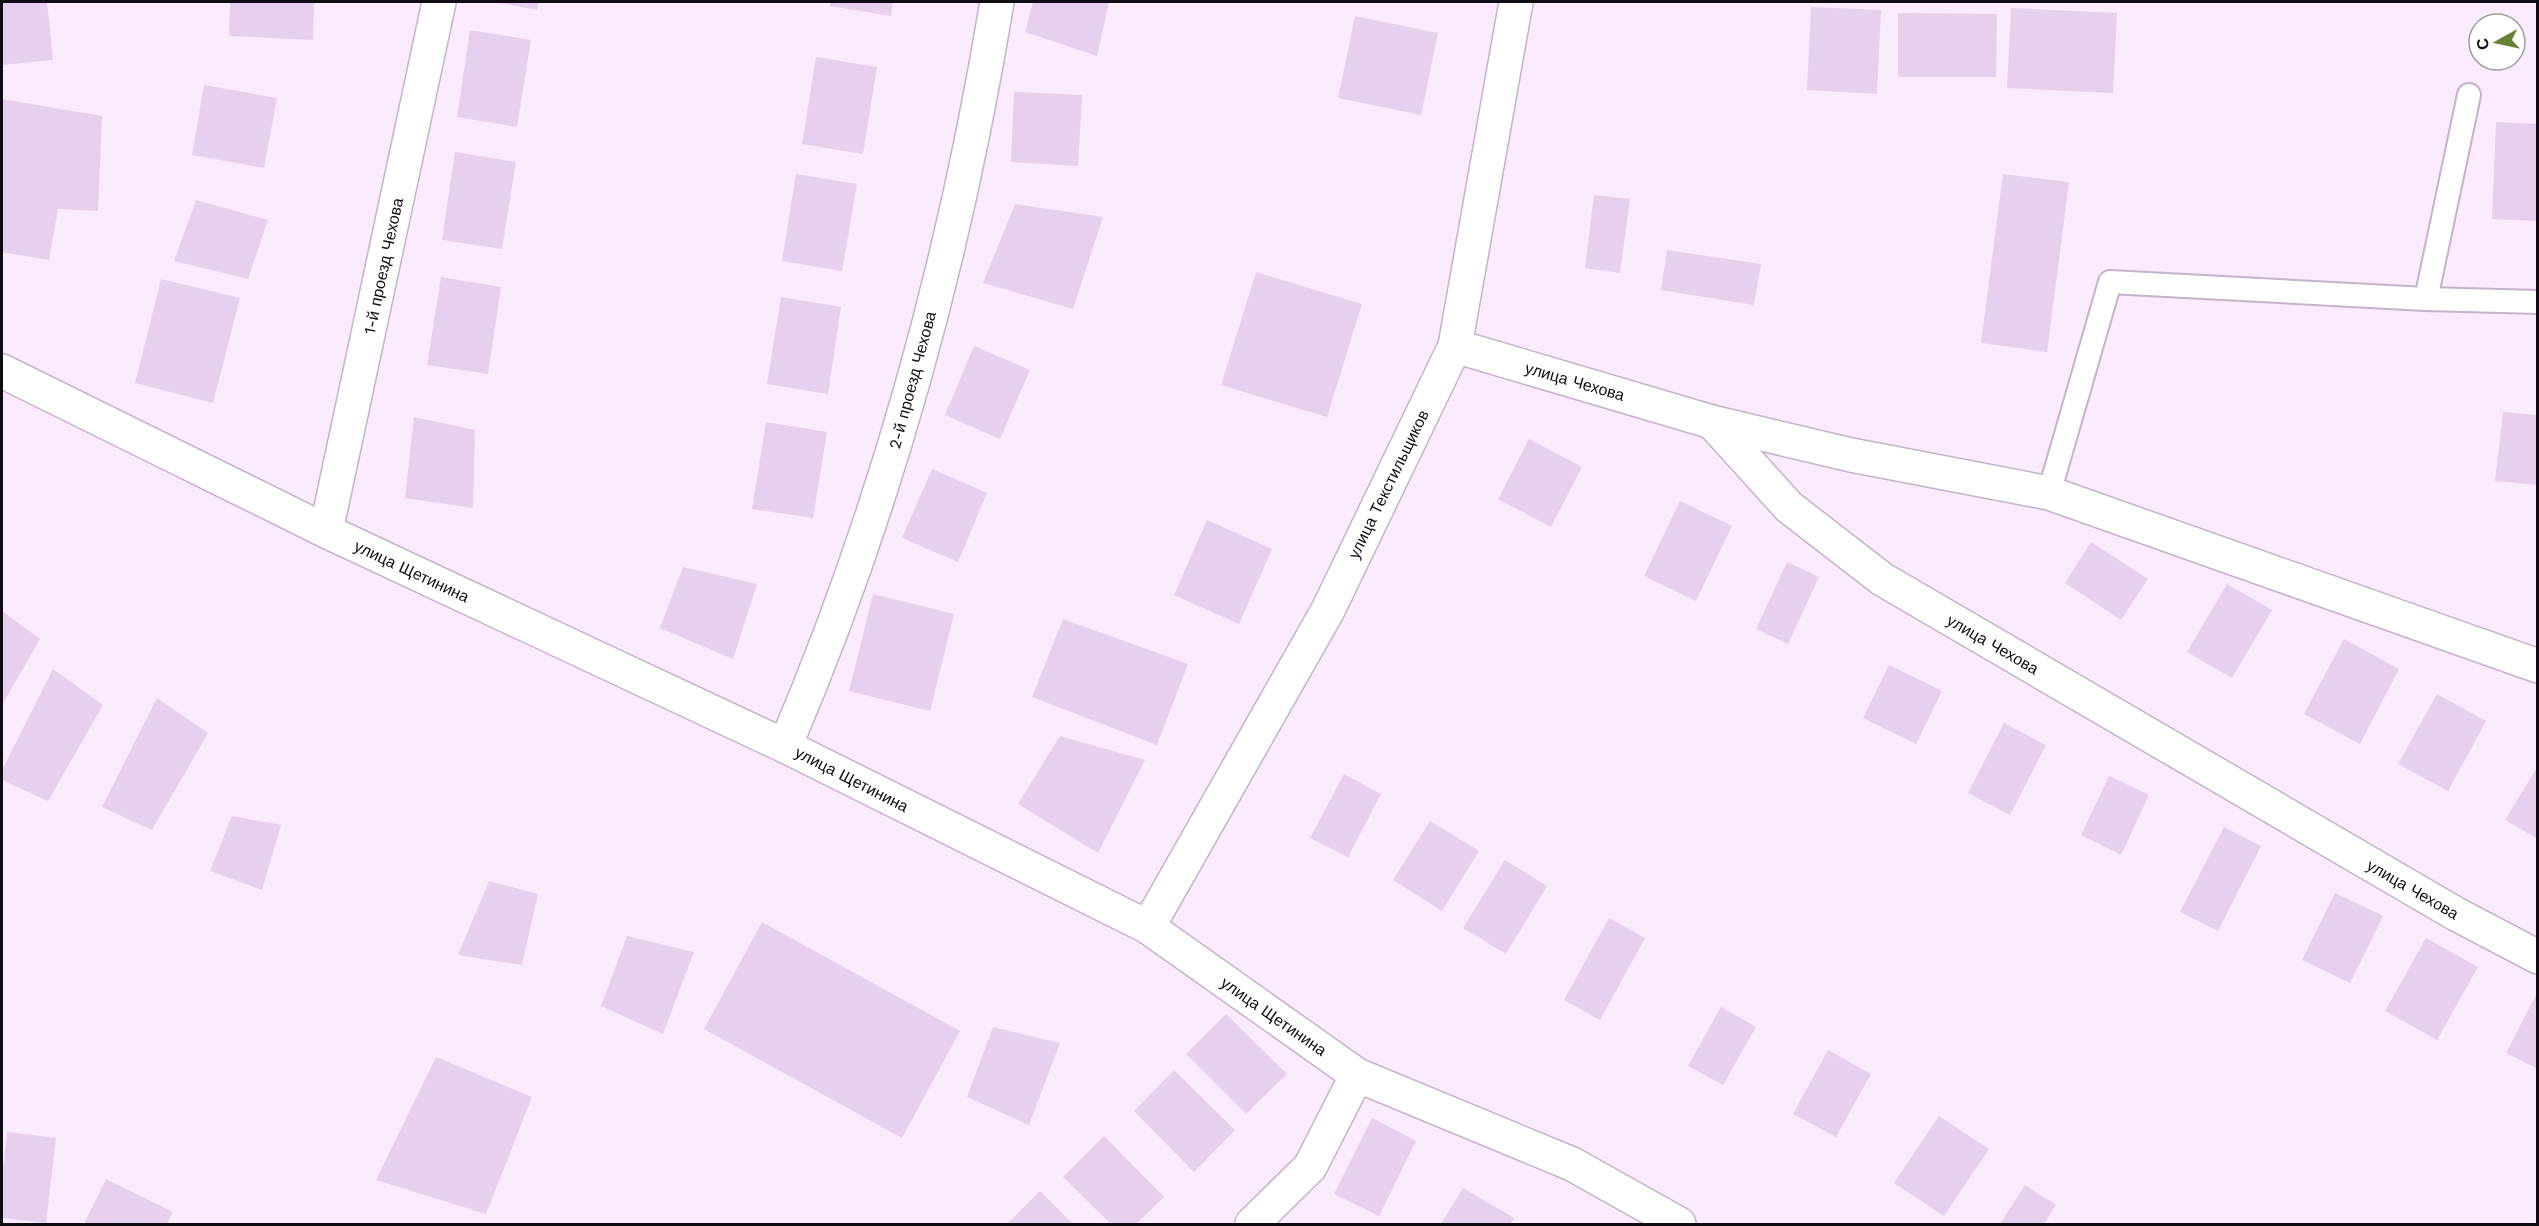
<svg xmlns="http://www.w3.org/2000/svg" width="2539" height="1226" font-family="'Work Sans',sans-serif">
<rect width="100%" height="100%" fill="#faebfe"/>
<g fill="#e7cfee">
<polygon points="2,2 47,2 53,60 2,65"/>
<polygon points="230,2 314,2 313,40 229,36"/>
<polygon points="495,2 539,2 537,10"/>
<polygon points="830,2 893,2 891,16 830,6"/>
<polygon points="1033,2 1109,2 1097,56 1025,32"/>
<polygon points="1811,7 1881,10 1877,94 1807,90"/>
<polygon points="2011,8 2117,13 2113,93 2007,88"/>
<polygon points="1898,13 1997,14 1996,77 1898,77"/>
<polygon points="1355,16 1438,33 1421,115 1338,98"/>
<polygon points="470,30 531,40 517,127 457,117"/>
<polygon points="816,57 877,67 863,154 802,144"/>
<polygon points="204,85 277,98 264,168 192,155"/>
<polygon points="1014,92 1082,95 1078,166 1011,162"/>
<polygon points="2,99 102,116 98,211 58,209 49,260 2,252"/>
<polygon points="2496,122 2538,124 2538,221 2492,219"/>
<polygon points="455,152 516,162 502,249 442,240"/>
<polygon points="796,174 857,184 842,271 782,261"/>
<polygon points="2003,174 2069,182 2047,352 1981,343"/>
<polygon points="1594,195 1630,199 1620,273 1585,268"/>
<polygon points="196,200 268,220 248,279 174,261"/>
<polygon points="1015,204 1103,217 1073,309 983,283"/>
<polygon points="1667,250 1761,264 1754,305 1661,290"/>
<polygon points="1256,272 1362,304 1327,417 1221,385"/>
<polygon points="441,277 501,287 488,374 427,365"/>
<polygon points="161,279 240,298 213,403 135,383"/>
<polygon points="781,297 841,307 828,394 767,384"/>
<polygon points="974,346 1030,370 1000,439 945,415"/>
<polygon points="2503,412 2538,415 2538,485 2495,481"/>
<polygon points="414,417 475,430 473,508 405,498"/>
<polygon points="766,422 827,432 813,518 752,509"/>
<polygon points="1529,439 1582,467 1551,527 1498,499"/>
<polygon points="932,469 987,493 958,562 902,538"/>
<polygon points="1680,501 1732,526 1696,601 1644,576"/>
<polygon points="1207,520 1272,549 1239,624 1174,595"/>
<polygon points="2091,542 2148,579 2121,620 2065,583"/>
<polygon points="1787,562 1819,577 1788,644 1756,629"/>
<polygon points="683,567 757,584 733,659 660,628"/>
<polygon points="2227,584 2272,610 2232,678 2187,652"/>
<polygon points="873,594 954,614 930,711 849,691"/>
<polygon points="2,611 40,639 2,705"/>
<polygon points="1063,619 1188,664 1157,745 1032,697"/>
<polygon points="2344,639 2399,669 2360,744 2304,714"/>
<polygon points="1889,665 1942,691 1916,744 1863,718"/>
<polygon points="53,669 103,705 48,801 2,780 2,770"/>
<polygon points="2437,694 2486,721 2448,791 2398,764"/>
<polygon points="157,698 208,733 152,830 102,807"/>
<polygon points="2004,723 2046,745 2010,815 1968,793"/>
<polygon points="1060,736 1145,760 1098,853 1018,804"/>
<polygon points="2538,766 2538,839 2505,820"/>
<polygon points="1344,774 1381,794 1348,857 1310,838"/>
<polygon points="2109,776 2149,795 2121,855 2081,835"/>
<polygon points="232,816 281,825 262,890 210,871"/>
<polygon points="1430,821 1479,851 1442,911 1393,880"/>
<polygon points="2224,827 2261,846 2218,931 2180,912"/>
<polygon points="1505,860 1547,886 1506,954 1463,928"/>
<polygon points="489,881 538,894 522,965 458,955"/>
<polygon points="2335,893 2383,916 2350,983 2302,960"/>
<polygon points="1609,918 1645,938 1600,1020 1564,1000"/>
<polygon points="762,922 960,1031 902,1138 704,1029"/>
<polygon points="627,936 694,952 663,1034 601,1006"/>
<polygon points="2426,938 2478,967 2437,1040 2385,1011"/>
<polygon points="2538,991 2538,1069 2506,1053"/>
<polygon points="1721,1007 1756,1027 1723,1085 1688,1066"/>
<polygon points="1226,1014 1287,1074 1246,1114 1186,1054"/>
<polygon points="993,1027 1060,1043 1029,1125 967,1097"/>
<polygon points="1828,1050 1871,1074 1836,1137 1793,1114"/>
<polygon points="436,1057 532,1097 486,1214 376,1180"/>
<polygon points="1174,1070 1235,1130 1194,1172 1134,1111"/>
<polygon points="1939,1116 1989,1149 1944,1216 1894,1183"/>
<polygon points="1372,1118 1416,1141 1379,1216 1334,1194"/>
<polygon points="7,1132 56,1138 46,1223 2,1218 2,1180"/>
<polygon points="1104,1136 1164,1197 1136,1224 1111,1224 1063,1177"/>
<polygon points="106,1179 173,1212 167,1224 84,1224"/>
<polygon points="2025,1185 2056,1205 2044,1224 2000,1224"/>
<polygon points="1463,1188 1514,1218 1510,1224 1441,1224"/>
<polygon points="1040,1191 1073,1224 1007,1224"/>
</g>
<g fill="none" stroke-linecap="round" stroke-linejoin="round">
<defs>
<g id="service">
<polyline points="2426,299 2469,95"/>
<polyline points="2049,493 2110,282 2426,299 2538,302"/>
</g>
<g id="minor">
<polyline points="1455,346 1712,422 1789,507 1882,579 2456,914 2538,957"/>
<polyline points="2,371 326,531 785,746 1148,927 1357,1075 1572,1164 1679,1224"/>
<polyline points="1712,422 1851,455 2049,493 2538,666"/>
<polyline points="326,531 439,2"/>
<path d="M785 746C887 508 955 256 997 2"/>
<polyline points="1148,927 1328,610 1455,346 1516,2"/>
<polyline points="1252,1224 1310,1167 1357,1075"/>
</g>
</defs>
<use href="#service" stroke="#c4b3c9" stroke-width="26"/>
<use href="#minor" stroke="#c4b3c9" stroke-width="36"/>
<use href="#service" stroke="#fff" stroke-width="22"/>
<use href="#minor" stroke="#fff" stroke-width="33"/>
</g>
<g text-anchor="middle" stroke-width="5" stroke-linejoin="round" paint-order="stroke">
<g font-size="16" fill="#110b13" stroke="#fff">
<text transform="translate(383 266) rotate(-78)" y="6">1-й проезд Чехова</text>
<text transform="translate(912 380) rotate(-75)" y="6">2-й проезд Чехова</text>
<text transform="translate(1575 381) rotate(16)" y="6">улица Чехова</text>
<text transform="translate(1388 484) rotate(-64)" y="6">улица Текстильщиков</text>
<text transform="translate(412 571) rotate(25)" y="6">улица Щетинина</text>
<text transform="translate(1993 644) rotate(30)" y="6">улица Чехова</text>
<text transform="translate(852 779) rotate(27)" y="6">улица Щетинина</text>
<text transform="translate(2413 889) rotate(30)" y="6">улица Чехова</text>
<text transform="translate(1274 1016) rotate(35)" y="6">улица Щетинина</text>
</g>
</g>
<rect width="2539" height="1226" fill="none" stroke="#110b13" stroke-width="6"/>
<g transform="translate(2497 42) rotate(262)"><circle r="28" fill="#ffffff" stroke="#a09da1" stroke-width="1.5"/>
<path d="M0-4.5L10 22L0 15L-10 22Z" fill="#688033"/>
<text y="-9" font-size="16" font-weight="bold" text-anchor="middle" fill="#110b13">С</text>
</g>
</svg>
